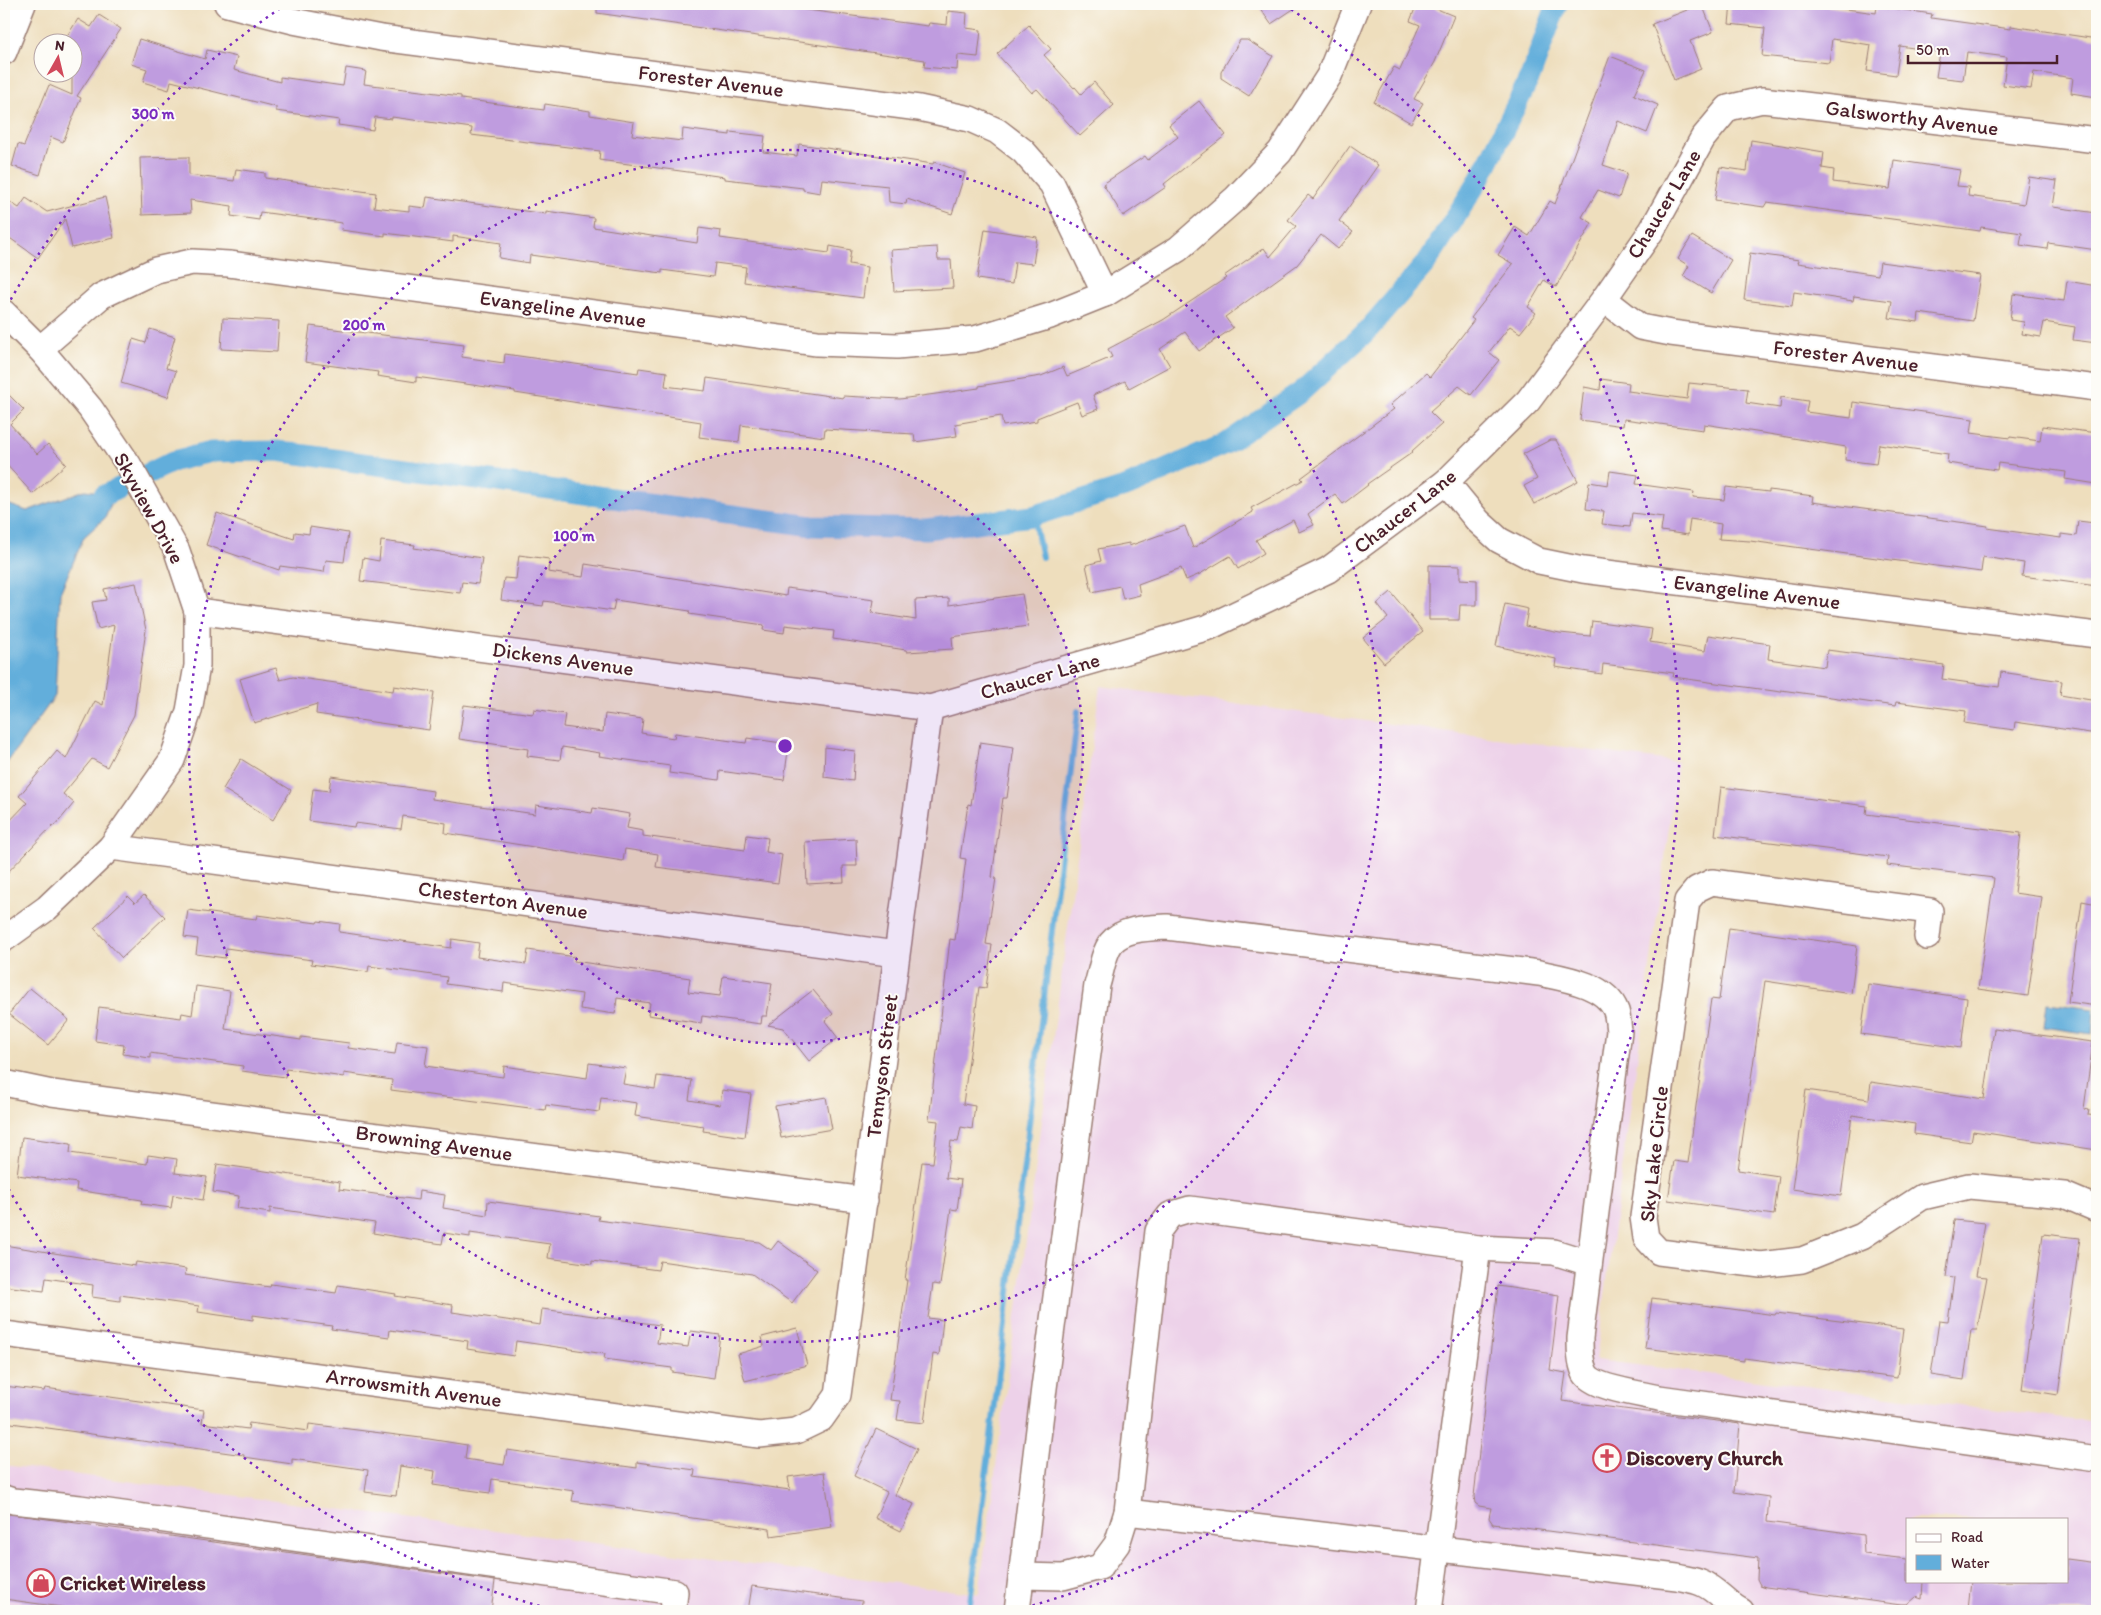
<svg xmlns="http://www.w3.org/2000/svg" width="2101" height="1615" font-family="Itim,sans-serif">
<rect width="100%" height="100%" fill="#fdfcf7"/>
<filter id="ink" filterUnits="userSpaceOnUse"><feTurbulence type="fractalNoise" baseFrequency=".02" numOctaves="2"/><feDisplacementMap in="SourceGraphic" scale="10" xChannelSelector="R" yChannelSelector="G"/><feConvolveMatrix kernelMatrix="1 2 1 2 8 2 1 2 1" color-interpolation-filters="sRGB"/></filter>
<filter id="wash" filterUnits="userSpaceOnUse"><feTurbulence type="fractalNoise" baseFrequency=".0096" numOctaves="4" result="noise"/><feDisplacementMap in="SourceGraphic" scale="20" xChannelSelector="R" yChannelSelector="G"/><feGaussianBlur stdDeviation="1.12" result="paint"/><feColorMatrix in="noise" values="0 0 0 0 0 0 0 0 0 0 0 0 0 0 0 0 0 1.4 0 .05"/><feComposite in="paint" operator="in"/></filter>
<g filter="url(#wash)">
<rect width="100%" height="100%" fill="#eedebd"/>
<path fill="#edd1e9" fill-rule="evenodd" d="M1100 686 1678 762 1596 1360 2097 1422V1611H4V1465L979 1594ZM1907 1519H2067V1581H1907Z"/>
<g fill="#62aedb" stroke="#566683">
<polygon points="85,490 100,492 111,504 105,518 84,537 60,593 55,696 4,767 4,503 27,511"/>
<polygon points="2047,1003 2094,1009 2092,1034 2044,1027"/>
</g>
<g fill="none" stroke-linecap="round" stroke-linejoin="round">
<g stroke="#62aedb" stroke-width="6">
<polyline points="1033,516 1042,557"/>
<polyline points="969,1611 1007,1309 1078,711"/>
</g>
<polyline stroke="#62aedb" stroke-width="21" points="103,496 174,461 211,452 277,451 812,526 926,529 1033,516 1128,486 1227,443 1301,392 1367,331 1427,262 1482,175 1530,77 1557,4"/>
</g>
<g id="blocks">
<g fill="#bf9cdf">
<polygon points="597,4 778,4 777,6 928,26 929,23 947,25 948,11 967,13 966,28 981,30 978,57 958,55 957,70 924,67 925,60 597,13"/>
<polygon points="1257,4 1301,4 1271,24"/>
<polygon points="1417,4 1425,4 1454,16 1435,62 1414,99 1423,103 1411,123 1374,102 1394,67 1400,70 1420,25 1410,21"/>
<polygon points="1702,4 1713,32 1690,41 1701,69 1674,80 1652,24"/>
<polygon points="1731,4 1809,4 1876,13 1877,6 1932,14 1931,18 2011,29 2011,26 2097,39 2097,97 2071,93 2073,78 2034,72 2031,89 2003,85 2007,57 1967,52 1963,80 1936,77 1940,52 1900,46 1896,75 1867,71 1871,45 1832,39 1829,63 1762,56 1765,28 1729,24"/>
<polygon points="99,15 121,29 77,96 81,98 63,142 51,137 40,175 12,166 18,144 24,146 49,85 72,95 72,42 63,42 78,19 91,27"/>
<polygon points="1029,25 1051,49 1044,55 1074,88 1075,87 1081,94 1094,82 1114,105 1080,136 1037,89 1032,93 997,54"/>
<polygon points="139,39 205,59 207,50 237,57 234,70 280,82 280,77 343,86 346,68 366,71 364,84 461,96 461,99 544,110 545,104 590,111 590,115 634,122 632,135 682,141 683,129 730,135 730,132 765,136 763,152 797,156 799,144 933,164 934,162 965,173 952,214 907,199 906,204 889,202 888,186 822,179 820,193 803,190 803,188 725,179 725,177 599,160 600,151 471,135 472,128 392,117 392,119 375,117 373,130 338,125 339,120 276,111 276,107 171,81 169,90 143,82 147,69 131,64"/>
<polygon points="1240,40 1247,40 1273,56 1249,96 1221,78 1221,72"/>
<polygon points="1610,56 1646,70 1634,95 1658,105 1647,133 1618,121 1603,165 1627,173 1619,198 1598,190 1582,217 1592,223 1556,287 1544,280 1528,307 1536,313 1520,333 1510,326 1489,352 1499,360 1471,395 1459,386 1430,412 1442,424 1412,451 1413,452 1367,484 1368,485 1343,504 1335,494 1308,514 1314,525 1299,532 1293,520 1256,540 1264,553 1238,569 1230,556 1200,574 1186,580 1181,568 1138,584 1140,595 1123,599 1120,586 1092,592 1086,565 1101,561 1098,549 1129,543 1129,546 1185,526 1193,548 1253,512 1251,508 1303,480 1301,478 1394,409 1390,405 1426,373 1430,377 1474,320 1471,318 1513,264 1498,255 1515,227 1529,236 1550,201 1555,204"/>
<polygon points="1199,101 1226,135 1164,184 1166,187 1123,216 1103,184 1145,156 1148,160 1178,137 1169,125"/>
<polygon points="1751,140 1824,152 1822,168 1834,170 1833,182 1890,189 1894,160 1960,170 1957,186 1969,187 1968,196 2024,204 2029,177 2057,181 2053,207 2097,213 2097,250 2048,243 2047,249 2020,245 2022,233 1981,227 1980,231 1767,202 1764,207 1715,200 1720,167 1747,171"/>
<polygon points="1350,146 1378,165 1339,221 1353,232 1338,249 1321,235 1297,265 1225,317 1233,328 1199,351 1185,332 1160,349 1170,366 1129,388 1125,381 1093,395 1098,409 1082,415 1077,402 1037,418 1037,421 1003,426 1001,416 955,424 957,436 915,442 914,434 825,429 824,437 741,425 739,442 699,437 701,422 515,393 515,391 416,377 416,382 377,376 378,372 305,362 310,326 464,345 462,357 504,363 505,354 638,373 639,368 667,372 665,386 705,391 707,378 843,398 843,396 900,399 979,388 979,386 1041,376 1063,367 1067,376 1112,357 1108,349 1163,320 1226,278 1224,276 1264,248 1270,257 1296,226 1288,220 1308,195 1313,199"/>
<polygon points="189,157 189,175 234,181 236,169 265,173 265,178 376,193 374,207 409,211 409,206 425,208 427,197 546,214 546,211 594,218 593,227 697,243 699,228 721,231 720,238 829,253 830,246 851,250 849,264 867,267 863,298 744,282 746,267 715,263 713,277 662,270 662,273 530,255 529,263 499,258 501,243 453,236 453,242 385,233 385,236 341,230 342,223 260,212 259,220 231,216 232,206 190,200 191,213 142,215 140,158"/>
<polygon points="105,197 114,238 72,248 65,219 38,258 4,234 4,198 19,208 26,198 47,212"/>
<polygon points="985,229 1037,237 1033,264 1015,262 1012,284 977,279"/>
<polygon points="1692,236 1731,260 1711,293 1683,276 1689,266 1678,259"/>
<polygon points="937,247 938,260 951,260 953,288 894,291 891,250"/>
<polygon points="1750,253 1799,260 1798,263 1878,275 1880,262 1980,275 1973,321 1919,313 1918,322 1889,318 1892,301 1854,296 1853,301 1794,292 1792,306 1744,300"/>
<polygon points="2067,281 2097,286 2097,343 2073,340 2075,327 2044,322 2041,337 2022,334 2024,322 2010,320 2013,294 2064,301"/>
<polygon points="223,318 279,321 277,352 221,349"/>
<polygon points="150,329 175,337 166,368 176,371 168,397 121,383 133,339 146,343"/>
<polygon points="1601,379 1629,383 1628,391 1687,399 1689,383 1748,389 1746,403 1780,408 1781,397 1808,401 1806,412 1851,418 1853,402 1973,419 1971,433 2010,438 2010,437 2040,441 2042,426 2097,433 2097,484 2065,479 2066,472 1998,463 1997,470 1947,463 1948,454 1879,444 1876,464 1845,460 1846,447 1775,435 1704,424 1703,430 1624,419 1623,426 1580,420 1584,387 1600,390"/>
<polygon points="4,390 24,410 10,424 37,454 48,444 66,464 33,494 4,462"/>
<polygon points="1550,440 1556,440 1578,481 1534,504 1524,486 1537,479 1523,454"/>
<polygon points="1610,471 1638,475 1636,484 1694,492 1693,497 1724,500 1726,487 1769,492 1769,490 1813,496 1812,502 1988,526 1987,528 2061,538 2061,534 2076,536 2078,521 2095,523 2093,538 2097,538 2097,586 2022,576 2024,563 1983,557 1981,572 1750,541 1719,539 1721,524 1690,519 1688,535 1661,531 1663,517 1632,513 1630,527 1602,524 1604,511 1586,509 1589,482 1608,485"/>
<polygon points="217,513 294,539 295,532 309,534 310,527 348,533 344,562 326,560 324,572 280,566 279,570 206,545"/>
<polygon points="381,541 415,545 414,548 482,558 478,584 462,582 460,593 360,581 363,558 379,561"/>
<polygon points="519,555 549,559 548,572 583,577 585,564 786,596 787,588 874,600 872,613 916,620 915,600 949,598 949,605 1022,594 1028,626 952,637 953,649 907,652 906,650 833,639 834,631 785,625 784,633 763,630 764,625 689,614 690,611 615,600 613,611 544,601 543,606 501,600 504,578 516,579"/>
<polygon points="1429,565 1460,566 1460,579 1477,580 1477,605 1460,605 1459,620 1429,620"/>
<polygon points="136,583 146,630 134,715 107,767 92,759 63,794 74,803 55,826 53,825 4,876 4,827 27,803 19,796 57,751 66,759 95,701 103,705 114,625 98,629 92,602 106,600 104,589"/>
<polygon points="1391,592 1423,632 1384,663 1363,638 1388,618 1377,604"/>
<polygon points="1505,604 1528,609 1525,626 1560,633 1590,636 1592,621 1652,629 1650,642 1705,651 1708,635 1770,644 1768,659 1825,667 1827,650 1944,665 1942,679 1999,687 2001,672 2062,681 2060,695 2097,701 2097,734 2015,722 2014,730 1964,723 1966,711 1896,702 1895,706 1781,690 1781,692 1673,677 1674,673 1603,664 1602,674 1555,667 1556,659 1496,646"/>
<polygon points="276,668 280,680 293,677 393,691 394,686 434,692 429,730 316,714 317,704 254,723 240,679"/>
<polygon points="464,705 533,714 534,709 565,714 563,727 603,732 605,714 643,719 641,733 674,738 675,733 746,743 747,738 789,744 784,780 720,771 719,780 669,773 670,766 599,756 600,753 562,747 560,760 527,756 528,749 459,739"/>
<polygon points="980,742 1014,747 1007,798 1003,798 992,877 996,878 986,944 992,945 986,988 979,987 963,1104 975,1106 972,1129 961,1127 958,1142 951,1141 946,1178 961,1180 957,1210 951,1209 940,1285 933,1284 928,1318 943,1320 939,1355 933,1354 924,1423 897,1420 900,1401 890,1400 907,1280 905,1280 922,1162 933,1163 938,1121 929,1120 950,939 955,940 966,859 960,858 968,804 971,805"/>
<polygon points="825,747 855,751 853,781 824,777"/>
<polygon points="241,759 291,790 273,820 223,789"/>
<polygon points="331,776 433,791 432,799 535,814 536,805 592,813 593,808 630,814 627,828 643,831 643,836 745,850 747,835 768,838 766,852 782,855 778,883 656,867 658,854 625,849 623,861 445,833 446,823 403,816 401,829 355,823 354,827 309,821 313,789 329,791"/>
<polygon points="1721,787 1867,806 1866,814 2021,833 2014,893 2042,897 2028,996 1978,989 1994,878 1887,865 1888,857 1715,835"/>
<polygon points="856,839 857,866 843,866 844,882 807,884 805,842"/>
<polygon points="144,895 165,917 122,958 94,928 128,896 135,903"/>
<polygon points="2082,901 2097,904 2097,1006 2068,1002"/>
<polygon points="188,910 256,919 257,915 317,923 318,921 340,924 339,932 451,948 452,939 479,943 477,957 526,964 528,950 575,957 574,961 690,978 688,992 720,996 723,976 772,983 767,1016 762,1016 761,1024 702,1016 701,1023 648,1015 650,1003 617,998 615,1014 580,1009 582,994 504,983 503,992 446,984 447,977 369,966 368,972 311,964 312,960 226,948 225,958 196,954 198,939 184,937"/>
<polygon points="1729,928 1857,946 1851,994 1765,981 1738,1170 1779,1176 1774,1215 1668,1200 1674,1161 1688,1163 1711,999 1719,1000"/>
<polygon points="1868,984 1967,998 1961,1048 1861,1034"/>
<polygon points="196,986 230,991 225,1029 301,1040 301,1037 349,1043 348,1048 395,1054 397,1042 428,1046 425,1066 503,1077 504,1066 587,1078 589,1063 626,1068 623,1084 655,1089 657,1076 692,1080 689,1100 720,1105 722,1090 751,1094 745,1137 703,1131 704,1126 635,1116 637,1103 601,1098 599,1112 546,1105 545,1110 391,1090 392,1080 344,1073 344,1077 286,1069 285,1077 242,1071 243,1066 150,1053 150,1058 123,1054 124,1045 95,1041 99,1007 181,1018 182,1013 192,1015"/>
<polygon points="30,988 69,1020 48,1045 9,1014"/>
<polygon points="813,990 833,1014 825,1021 838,1038 809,1061 783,1028 768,1025"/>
<polygon points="1994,1029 2093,1042 2084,1109 2089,1110 2088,1115 2097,1116 2097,1150 1973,1131 1971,1142 1914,1134 1915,1124 1852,1115 1841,1196 1792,1189 1806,1090 1869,1099 1871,1082 1984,1099"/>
<polygon points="826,1097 832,1129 781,1138 775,1106"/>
<polygon points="22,1137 71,1144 70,1153 147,1164 148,1155 177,1159 175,1173 207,1177 203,1200 173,1195 171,1208 141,1204 142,1200 76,1190 77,1183 17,1175"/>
<polygon points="217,1164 340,1182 339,1189 418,1200 419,1191 445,1195 443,1208 487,1215 488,1201 599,1216 598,1220 759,1242 771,1250 778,1241 817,1270 792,1303 752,1274 660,1261 658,1270 592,1261 592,1264 548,1258 550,1244 470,1233 470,1237 444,1233 442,1244 373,1233 375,1223 270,1208 270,1213 237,1208 239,1196 213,1192"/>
<polygon points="1954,1220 1985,1223 1976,1276 1987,1277 1977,1330 1971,1330 1964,1380 1931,1375 1939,1321 1948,1322 1954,1278 1946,1277"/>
<polygon points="2043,1234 2080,1238 2058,1395 2022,1389"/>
<polygon points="4,1245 135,1266 136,1262 186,1269 185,1275 270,1287 271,1284 336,1293 338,1285 396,1294 395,1296 453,1305 452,1312 540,1325 542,1309 660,1325 657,1343 688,1347 691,1331 720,1335 714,1378 672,1372 672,1368 604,1359 605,1354 516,1341 514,1356 467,1349 468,1341 390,1330 389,1337 331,1329 332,1326 253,1315 253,1320 198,1312 199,1306 120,1295 120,1301 92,1297 93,1285 46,1278 44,1291 4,1286"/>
<polygon points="1498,1286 1559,1295 1550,1370 1566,1373 1562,1401 1740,1424 1734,1492 1769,1497 1767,1522 1863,1535 1864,1554 1907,1559 1907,1581 1923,1581 1922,1599 1916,1597 1907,1605 1901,1605 1766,1587 1760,1585 1757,1579 1758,1558 1493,1524 1489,1518 1491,1508 1479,1506 1475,1503 1474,1496"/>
<polygon points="1652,1298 1775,1315 1776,1313 1903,1329 1897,1378 1744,1358 1744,1361 1645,1348"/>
<polygon points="797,1328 807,1365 745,1381 738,1354 764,1346 762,1337"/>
<polygon points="4,1386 44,1391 45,1388 204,1410 202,1423 248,1429 249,1423 308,1431 309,1424 429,1439 467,1445 465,1459 504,1465 507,1450 637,1468 637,1462 695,1470 694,1477 790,1490 788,1477 824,1472 832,1527 771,1536 770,1529 572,1501 574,1491 492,1479 490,1493 433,1485 435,1471 400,1466 396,1496 365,1492 368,1470 292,1459 292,1464 244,1457 244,1455 4,1422"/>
<polygon points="876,1429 917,1449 895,1495 914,1504 901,1531 875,1518 887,1492 854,1476"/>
<polygon points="4,1513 495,1581 491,1611 89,1611 4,1599"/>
<polygon points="2067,1559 2097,1563 2097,1611 1984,1611 1968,1609 1971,1581 2067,1581"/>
<polygon points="752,1586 862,1601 861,1611 748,1611"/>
</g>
</g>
</g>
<g filter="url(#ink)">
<use href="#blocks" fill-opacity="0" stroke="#9c7e74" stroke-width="1"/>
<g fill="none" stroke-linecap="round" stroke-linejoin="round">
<defs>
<g id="minor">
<polyline points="227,4 293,21 381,38 919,108 970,119 997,131 1023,151 1052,184 1105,294"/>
<polyline points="4,52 23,4"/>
<polyline points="1604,299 1640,327 1671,333 2097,388"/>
<polyline points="4,313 40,349 90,408 128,464 177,551 197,611 197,666 189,711 172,760 111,847 47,908 4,939"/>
<polyline points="40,349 101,296 156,270 192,262 229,264 817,343 897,346 975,339 1050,316 1105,294 1178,249 1236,198 1280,152 1329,76 1358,4"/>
<polyline points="1446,482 1478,521 1499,540 1539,561 1583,570 2097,635"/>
<polyline points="197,611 930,708 1209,627 1328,570 1446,482 1528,401 1604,299 1652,230 1703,138 1728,108 1762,100 2097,140"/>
<polyline points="111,847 896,954"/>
<polyline points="1927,937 1930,911 1712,882 1697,889 1687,901 1643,1217 1646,1238 1659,1252 1761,1265 1802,1260 1862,1236 1922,1197 1969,1186 2064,1195 2097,1209"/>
<polyline points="4,1083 52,1093 865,1200"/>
<polyline points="4,1334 759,1435 796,1431 821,1419 838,1395 930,708"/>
<polyline points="4,1498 13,1501 80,1508 675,1592 673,1611"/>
<path d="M1127 1512 1677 1577C1685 1579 1694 1580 1701 1583 1717 1589 1726 1604 1741 1611"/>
<polyline points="1022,1576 1063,1577 1100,1567 1117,1544 1127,1512 1158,1231 1170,1215 1190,1209 1478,1248 1554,1252 1589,1263"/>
<path d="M1017 1611 1044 1388 1097 985C1101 973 1103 954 1111 943 1123 928 1149 928 1167 927L1539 973C1563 978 1606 984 1616 1011 1618 1017 1618 1025 1619 1031L1580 1338C1580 1350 1580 1362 1585 1373 1593 1388 1642 1394 1659 1398L2097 1459"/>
<polyline points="1429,1611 1478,1248"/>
</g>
</defs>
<use href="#minor" stroke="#9c7e74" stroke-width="28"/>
<use href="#minor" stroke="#fff" stroke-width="25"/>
</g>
</g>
<circle cx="785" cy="746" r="298" fill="#7b2cbf" fill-opacity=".12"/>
<g fill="none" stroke="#7b2cbf" stroke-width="2.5" stroke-dasharray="2.5 5">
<circle cx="785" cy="746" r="298"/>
<circle cx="785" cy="746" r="596"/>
<path d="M554 1610A894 894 0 0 1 7 1186M7 306A894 894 0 0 1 285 5M1285 5A894 894 0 0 1 1016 1610"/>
</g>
<defs>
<symbol id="church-ring" viewBox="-11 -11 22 22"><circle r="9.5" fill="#fdfcf7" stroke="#d1495b" stroke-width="1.5"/><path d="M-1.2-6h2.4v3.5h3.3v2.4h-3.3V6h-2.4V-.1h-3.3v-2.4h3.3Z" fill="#d1495b"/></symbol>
<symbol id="shop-ring" viewBox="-11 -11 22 22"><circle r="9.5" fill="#fdfcf7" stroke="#d1495b" stroke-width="1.5"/><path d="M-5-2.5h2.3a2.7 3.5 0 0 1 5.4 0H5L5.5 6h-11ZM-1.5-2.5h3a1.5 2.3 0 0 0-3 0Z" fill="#d1495b"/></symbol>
</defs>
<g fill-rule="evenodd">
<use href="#church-ring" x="1591" y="1442" width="32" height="32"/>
<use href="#shop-ring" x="25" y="1567" width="32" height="32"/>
</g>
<g text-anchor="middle" stroke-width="4" stroke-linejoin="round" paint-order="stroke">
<g font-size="21" fill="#4a1f2b" stroke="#fdfcf7">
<text transform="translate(711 81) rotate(7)" y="7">Forester Avenue</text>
<text transform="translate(1912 118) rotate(7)" y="7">Galsworthy Avenue</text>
<text transform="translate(1664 204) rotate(-59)" y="7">Chaucer Lane</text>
<text transform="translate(563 309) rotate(8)" y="7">Evangeline Avenue</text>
<text transform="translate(1846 356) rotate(7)" y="7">Forester Avenue</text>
<text transform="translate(149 508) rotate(61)" y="7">Skyview Drive</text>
<text transform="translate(1405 511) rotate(-38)" y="7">Chaucer Lane</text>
<text transform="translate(1757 592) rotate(7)" y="7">Evangeline Avenue</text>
<text transform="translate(563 659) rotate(8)" y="7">Dickens Avenue</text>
<text transform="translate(1040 676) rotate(-16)" y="7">Chaucer Lane</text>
<text transform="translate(503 900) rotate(8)" y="7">Chesterton Avenue</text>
<text transform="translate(882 1066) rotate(-83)" y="7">Tennyson Street</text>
<text transform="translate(434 1143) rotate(8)" y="7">Browning Avenue</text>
<text transform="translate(1654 1154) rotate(-84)" y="7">Sky Lake Circle</text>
<text transform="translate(414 1388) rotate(8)" y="7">Arrowsmith Avenue</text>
</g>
<g font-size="21" font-weight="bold" fill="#4a1f2b" stroke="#fdfcf7" text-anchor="start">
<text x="1626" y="1465">Discovery Church</text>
<text x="60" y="1590">Cricket Wireless</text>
</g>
</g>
<circle cx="785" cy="746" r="8" fill="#7b2cbf" stroke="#fdfcf7" stroke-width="2.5"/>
<g font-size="15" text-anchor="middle" font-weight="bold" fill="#7b2cbf" stroke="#fdfcf7" stroke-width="4" stroke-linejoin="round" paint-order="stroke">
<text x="153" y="119">300 m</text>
<text x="364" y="330">200 m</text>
<text x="574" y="541">100 m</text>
</g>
<rect width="2101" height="1615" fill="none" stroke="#fdfcf7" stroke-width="20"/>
<rect x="1906" y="1518" width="162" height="65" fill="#fdfcf7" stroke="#b5a4a5"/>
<rect x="1916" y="1534" width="25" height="8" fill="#ffffff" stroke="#b5a4a5"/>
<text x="1951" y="1542" font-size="15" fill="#4a1f2b">Road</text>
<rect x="1916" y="1555" width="25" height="15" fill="#62aedb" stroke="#b5a4a5"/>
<text x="1951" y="1568" font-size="15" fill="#4a1f2b">Water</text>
<g transform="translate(58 58) rotate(8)"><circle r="24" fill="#fdfcf7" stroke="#b5a4a5"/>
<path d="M0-4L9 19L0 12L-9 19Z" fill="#d1495b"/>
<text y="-8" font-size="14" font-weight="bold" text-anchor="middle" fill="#4a1f2b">N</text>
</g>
<path d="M1908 55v8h149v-8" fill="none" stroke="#4a1f2b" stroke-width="2.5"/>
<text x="1916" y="55" font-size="15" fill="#4a1f2b" stroke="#fdfcf7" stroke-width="4" paint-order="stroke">50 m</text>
</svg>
